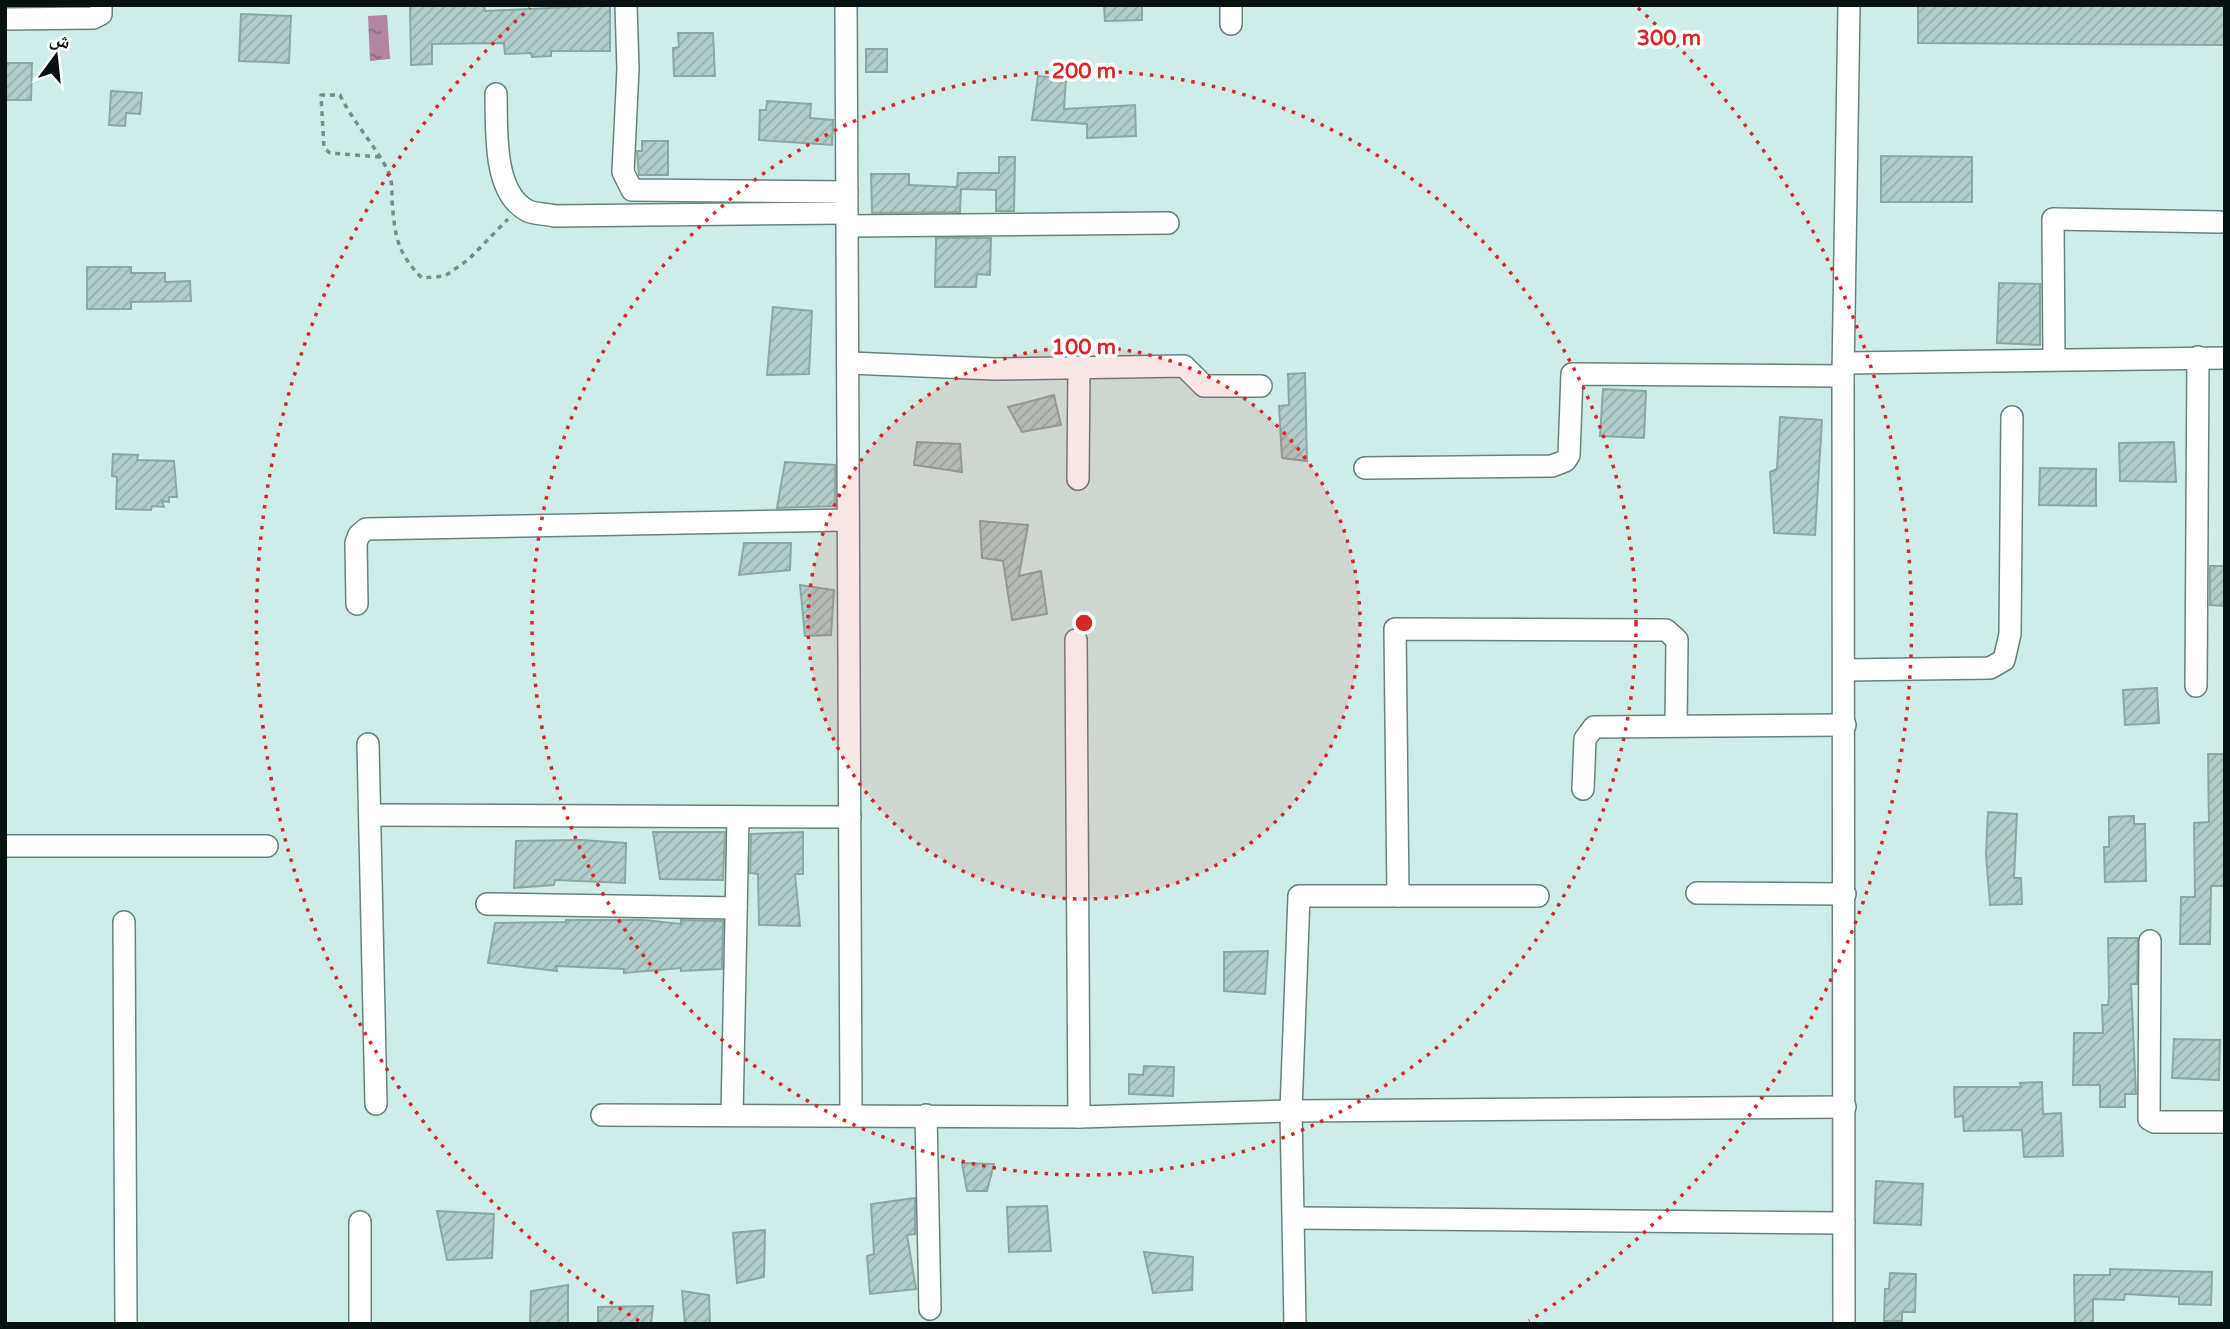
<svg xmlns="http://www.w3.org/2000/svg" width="2230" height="1329" font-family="'Varela Round','Noto Naskh Arabic',sans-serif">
<defs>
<pattern id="water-ripples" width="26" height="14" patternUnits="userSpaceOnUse" patternTransform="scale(1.75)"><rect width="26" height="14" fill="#b3859f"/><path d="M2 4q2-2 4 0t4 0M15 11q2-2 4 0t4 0" fill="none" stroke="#906b80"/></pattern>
<pattern id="building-hatch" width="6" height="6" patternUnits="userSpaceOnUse" patternTransform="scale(1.75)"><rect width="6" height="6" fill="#b1cdc9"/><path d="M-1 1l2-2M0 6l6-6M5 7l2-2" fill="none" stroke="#97afac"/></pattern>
</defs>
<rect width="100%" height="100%" fill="#cfede8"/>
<polygon fill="url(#water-ripples)" points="387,15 390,59 370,61 368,16"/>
<g fill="url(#building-hatch)" stroke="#8ca8a4" stroke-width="2">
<polygon points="484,5 485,11 610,5 610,51 551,51 551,56 532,57 531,53 505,54 504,43 432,44 432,64 411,65 410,6"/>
<polygon points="1104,5 1142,5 1142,20 1105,21"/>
<polygon points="1918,5 2225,5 2225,45 1918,43"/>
<polygon points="241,14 291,16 289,63 239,61"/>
<polygon points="678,33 713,33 715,76 674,76 673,48 679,47"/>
<rect x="866" y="49" width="21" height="23"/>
<polygon points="5,63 32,63 31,100 5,100"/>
<polygon points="1038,76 1066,79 1064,109 1135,105 1136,136 1087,138 1087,124 1032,120"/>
<polygon points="111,91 142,93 140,114 126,113 125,126 109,125"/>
<polygon points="767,101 811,104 810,118 833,120 832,145 759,140 760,110 766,110"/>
<polygon points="642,141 668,141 668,175 639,175 637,151 642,151"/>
<polygon points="1881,156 1972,157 1972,202 1881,202"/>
<polygon points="999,157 1015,157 1014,211 996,211 996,190 961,189 960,212 872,213 871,174 909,174 909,185 957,187 958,173 999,173"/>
<polygon points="936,238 991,238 990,275 977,274 976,287 935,287"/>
<polygon points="87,267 131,267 131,273 165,273 165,282 190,281 191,301 131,302 131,309 87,309"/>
<polygon points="1999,283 2040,284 2040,345 1997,343"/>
<polygon points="773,307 812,311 809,374 767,375"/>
<polygon points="1305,373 1307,461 1282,458 1279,406 1289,405 1288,374"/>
<polygon points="1603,389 1646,391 1644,438 1600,436"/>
<polygon points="1054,395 1061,425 1022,432 1008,407"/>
<polygon points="1780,417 1822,420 1815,535 1774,533 1770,472 1777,469"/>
<polygon points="917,442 960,444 962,472 914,465"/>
<polygon points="2174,442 2176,482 2120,481 2119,443"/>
<polygon points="113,454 138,455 137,460 174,461 177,497 169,497 169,502 162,501 164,507 152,506 151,510 116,509 117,477 112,476"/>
<polygon points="785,462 835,465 835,506 777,508"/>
<polygon points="2040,468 2096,469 2096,506 2039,505"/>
<polygon points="980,521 1028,525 1019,576 1041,571 1047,614 1012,620 1003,561 982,558"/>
<polygon points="744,543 791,543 790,570 739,575"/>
<polygon points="2210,566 2225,566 2225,606 2210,605"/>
<polygon points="800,585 834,590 831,635 805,636"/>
<polygon points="2157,688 2159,723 2125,725 2123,690"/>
<polygon points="2208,754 2225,754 2225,886 2211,886 2210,944 2180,944 2181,897 2195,897 2194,823 2209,822"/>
<polygon points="1988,812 2017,814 2014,878 2021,878 2022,904 1990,905 1986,855"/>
<polygon points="2134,816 2134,824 2145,824 2146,881 2105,882 2104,847 2109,847 2109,817"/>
<polygon points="653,832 725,832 723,880 660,879"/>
<polygon points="803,832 803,874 795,874 800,926 759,925 758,874 750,873 751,834"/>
<polygon points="581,840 626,843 625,883 555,880 554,885 514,888 516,841"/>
<polygon points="566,920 644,920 681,924 681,920 723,921 722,969 681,971 681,968 624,973 624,969 556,966 557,971 488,963 495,923 566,922"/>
<polygon points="2108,938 2138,938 2137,984 2131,984 2136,1094 2125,1094 2125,1107 2100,1107 2100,1085 2073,1085 2074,1033 2103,1033 2102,1005 2108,1005 2109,995"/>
<polygon points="1268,951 1265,994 1224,991 1224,952"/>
<polygon points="2174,1039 2220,1040 2219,1080 2172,1078"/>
<polygon points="1144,1066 1174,1067 1173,1096 1129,1094 1129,1074 1143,1075"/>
<polygon points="2042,1082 2043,1114 2061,1113 2063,1156 2024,1157 2022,1130 1964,1131 1963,1116 1955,1117 1954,1087 2021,1087 2020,1083"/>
<polygon points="962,1163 994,1164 987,1191 967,1191"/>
<polygon points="1876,1181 1923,1184 1921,1225 1874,1223"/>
<polygon points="915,1198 915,1234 907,1235 916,1289 870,1294 867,1256 874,1254 871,1204"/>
<polygon points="1047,1206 1051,1251 1009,1252 1007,1207"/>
<polygon points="437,1211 494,1214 492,1258 447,1260"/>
<polygon points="765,1230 764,1277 737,1283 733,1233"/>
<polygon points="1144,1252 1193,1257 1192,1290 1153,1293"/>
<polygon points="2110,1269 2212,1272 2211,1305 2179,1304 2179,1297 2125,1294 2124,1300 2093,1299 2093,1324 2075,1324 2074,1275 2110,1275"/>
<polygon points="1890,1273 1916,1274 1915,1312 1902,1312 1902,1321 1884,1321 1885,1289 1889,1289"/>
<polygon points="568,1285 568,1324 530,1324 531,1291"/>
<polygon points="682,1291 709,1295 710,1324 685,1324"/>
<polygon points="653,1306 651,1324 598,1324 598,1307"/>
</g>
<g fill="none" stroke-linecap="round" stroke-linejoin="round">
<defs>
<g id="minor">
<polyline points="626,5 628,69 623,172 632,190 847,192"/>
<polyline points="846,5 851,1114"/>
<polyline points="1231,5 1231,24"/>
<polyline points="5,19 93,18 101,14 101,5"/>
<path d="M496 94C497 128 492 193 528 211 535 214 547 214 555 216L847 213"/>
<polyline points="848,226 1168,223"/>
<polyline points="2054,359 2053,219 2220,222"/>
<polyline points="849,363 995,369 1184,366 1204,386 1261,386"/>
<polyline points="1845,363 2225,358"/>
<polyline points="1365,468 1552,466 1565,461 1569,455 1572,374 1843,376"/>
<polyline points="1078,479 1079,367"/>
<polyline points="357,604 356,543 359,535 366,529 847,520"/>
<polyline points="1076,640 1079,1117"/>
<polyline points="1845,670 1990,668 2004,660 2010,634 2012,417"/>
<polyline points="2196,686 2198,357"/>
<polyline points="368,744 376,1104"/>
<polyline points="1583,789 1585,739 1594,727 1845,725"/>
<polyline points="370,815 850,817"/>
<polyline points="5,846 267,846"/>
<polyline points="1697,893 1845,894"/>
<polyline points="1398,896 1395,629 1666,630 1677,640 1676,725"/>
<polyline points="487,904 736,908"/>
<polyline points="124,922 126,1324"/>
<polyline points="2150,941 2149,1119 2154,1122 2225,1122"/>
<polyline points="602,1115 1079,1117 1291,1111 1845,1107"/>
<polyline points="732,1115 738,818"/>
<polyline points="926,1115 930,1309"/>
<polyline points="1296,1218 1844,1223"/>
<polyline points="360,1324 360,1222"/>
<polyline points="1295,1324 1291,1111 1299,896 1538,896"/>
<polyline points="1844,1324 1843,376 1849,5"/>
</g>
</defs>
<use href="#minor" stroke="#68827f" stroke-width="24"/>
<path stroke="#778d89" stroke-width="3.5" stroke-dasharray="5 5" stroke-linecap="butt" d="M380 157 330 153 324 148 321 95H340C354 124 376 146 389 173 392 181 392 191 392 200 395 235 396 252 422 278L445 276 469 259 508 219"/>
<use href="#minor" stroke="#fff" stroke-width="21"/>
</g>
<circle cx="1084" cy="623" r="276" fill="#d62828" fill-opacity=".12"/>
<g fill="none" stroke="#d62828" stroke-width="3.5" stroke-dasharray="3.5 7">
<circle cx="1084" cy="623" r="276"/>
<circle cx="1084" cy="623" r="552"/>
<path d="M639 1321A828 828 0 0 1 530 8M1638 8A828 828 0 0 1 1529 1321"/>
</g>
<circle cx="1084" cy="623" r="10" fill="#d62828" stroke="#fff" stroke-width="3.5"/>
<g font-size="21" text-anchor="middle" font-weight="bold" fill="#d62828" stroke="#fff" stroke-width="7" stroke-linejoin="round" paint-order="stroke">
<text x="1669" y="45">300 m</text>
<text x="1084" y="78">200 m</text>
<text x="1084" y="354">100 m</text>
</g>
<rect width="2230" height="1329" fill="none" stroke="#071210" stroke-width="14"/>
<g transform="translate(56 56) rotate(15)" stroke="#ffffff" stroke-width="5" paint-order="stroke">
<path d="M0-5L12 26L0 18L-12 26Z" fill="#071210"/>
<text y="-10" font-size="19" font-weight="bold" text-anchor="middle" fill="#071210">ش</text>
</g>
</svg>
